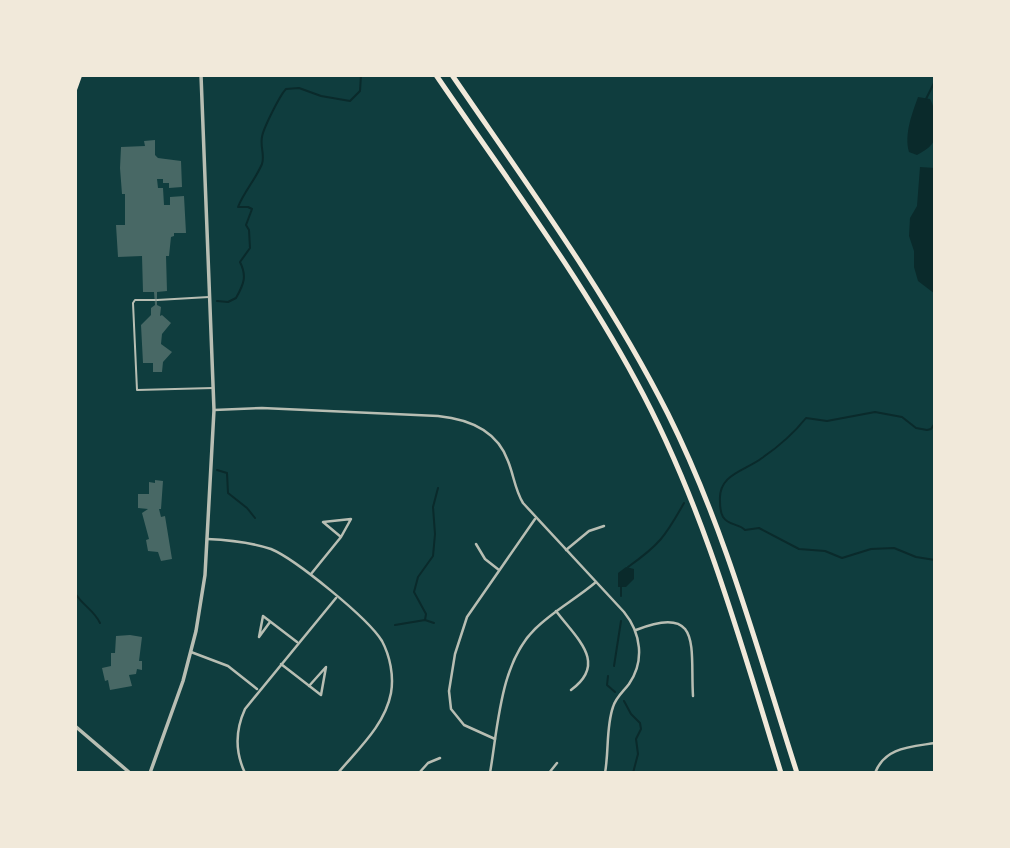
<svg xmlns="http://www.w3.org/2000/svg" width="1010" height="848" font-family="'Public Sans',sans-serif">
<rect width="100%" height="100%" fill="#0f3d3e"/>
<g fill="#0a2a2b">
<path d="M918 97 930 99C936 109 939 135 932 144 928 149 922 152 917 155L909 152C904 134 912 114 918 97Z"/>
<polygon points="920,167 935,168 935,294 918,281 914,267 914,251 909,236 910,218 917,206"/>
<polygon points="626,567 634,569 634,579 626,587 618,587 618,573"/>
</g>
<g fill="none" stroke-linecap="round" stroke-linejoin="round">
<g stroke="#0a2a2b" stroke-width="2">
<polyline points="926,99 935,81"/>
<path d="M217 301 228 302 236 298C244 284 247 276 240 262L250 248 249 230 246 225 252 209 248 207H238C244 192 255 180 262 164 265 155 260 147 262 137 263 129 280 95 286 89L299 88 321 96 350 101 360 91 361 75"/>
<path d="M935 423 931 429 927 430 916 428 902 417 875 412 827 421 806 418C794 433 778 447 762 458 745 471 718 474 720 501 720 507 720 512 723 517 729 526 738 523 745 530L759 528 799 549 825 551 842 558 871 549 894 548 916 557 935 560"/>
<polyline points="217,470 227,473 228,493 247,508 255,518"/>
<path d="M628 567C659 545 665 537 684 503"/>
<path d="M75 593C82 605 94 610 100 623"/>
<polyline points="621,596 621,587"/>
<polyline points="425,620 426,614 414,592 418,577 433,556 435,534 433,507 438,488"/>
<polyline points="395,625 425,620 434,623"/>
<polyline points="614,666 621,621"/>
<polyline points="608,676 607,685 615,692"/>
<polyline points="624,701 631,714 640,723 641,729 636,739 638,754 633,773"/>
</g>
</g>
<g fill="#486865">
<polygon points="155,140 155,155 158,158 181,161 182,187 169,188 169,183 163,183 163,179 157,179 158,188 163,188 164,205 170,205 170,197 184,196 186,233 174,233 174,236 171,237 169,256 166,256 167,291 157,292 157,305 161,307 160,316 162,315 171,323 162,334 161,344 172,352 163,362 162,372 153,372 153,363 143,363 141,325 151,315 151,308 155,305 154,292 143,292 142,256 118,257 116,225 125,225 125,194 122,194 120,168 121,147 145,146 144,141"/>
<polygon points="155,480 163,481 161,509 159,509 161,517 165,516 172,559 161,561 158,552 148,551 146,540 149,539 142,513 148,509 138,508 138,494 149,494 149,482 155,483"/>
<polygon points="130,635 142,637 139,661 142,661 142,670 137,669 136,674 129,675 132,686 110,690 108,680 105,681 102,668 111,666 111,653 115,653 116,636"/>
</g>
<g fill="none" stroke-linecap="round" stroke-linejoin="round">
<g stroke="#b8beb3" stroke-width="2">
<polyline points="155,300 135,300 133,303 137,390 213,388"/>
<polyline points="157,300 209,297"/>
</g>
<g stroke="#b8beb3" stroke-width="2.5">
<path d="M214 410 262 408 438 416C468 419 497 430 508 461 514 476 515 490 523 503L624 612C641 633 645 661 629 684 623 692 616 697 613 707 606 727 609 751 605 773"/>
<path d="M207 539C229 540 250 542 271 549 295 559 368 618 382 641 390 656 394 676 391 693 385 725 358 749 338 773"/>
<polyline points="476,544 485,559 499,570"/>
<polyline points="566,550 589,531 604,526"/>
<polyline points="311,574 341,537 351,519 323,522 341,537"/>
<path d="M556 611C577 639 608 663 571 690"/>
<polyline points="270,622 259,637 263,616 297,642"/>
<path d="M636 630C703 603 690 649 693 696"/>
<polyline points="191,652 228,666 257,689"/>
<polyline points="281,664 321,695 326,667 309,686"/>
<polyline points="495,739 464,725 451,709 449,691 455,654 467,617 535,519"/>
<path d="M245 773C235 752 235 731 245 709L336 598"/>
<polyline points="419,773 428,763 440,758"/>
<path d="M490 773C498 727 500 663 535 629 553 611 576 599 596 582"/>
<polyline points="549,773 557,763"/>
<path d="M875 773C885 747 910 747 935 743"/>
</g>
<g stroke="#b8beb3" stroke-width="3.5">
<polyline points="75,726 130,773"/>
<polyline points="150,773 183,681 196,631 205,575 214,410 201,75"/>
</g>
<polyline stroke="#f1e9da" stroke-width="4.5" points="75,89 80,75"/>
<g stroke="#f1e9da" stroke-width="5">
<path d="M436 75C504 175 579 275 636 381 703 504 740 640 781 773"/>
<path d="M452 75C528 186 608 295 668 414 725 528 758 652 797 773"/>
</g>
</g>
<rect width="1010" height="848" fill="none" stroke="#f1e9da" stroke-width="154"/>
</svg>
